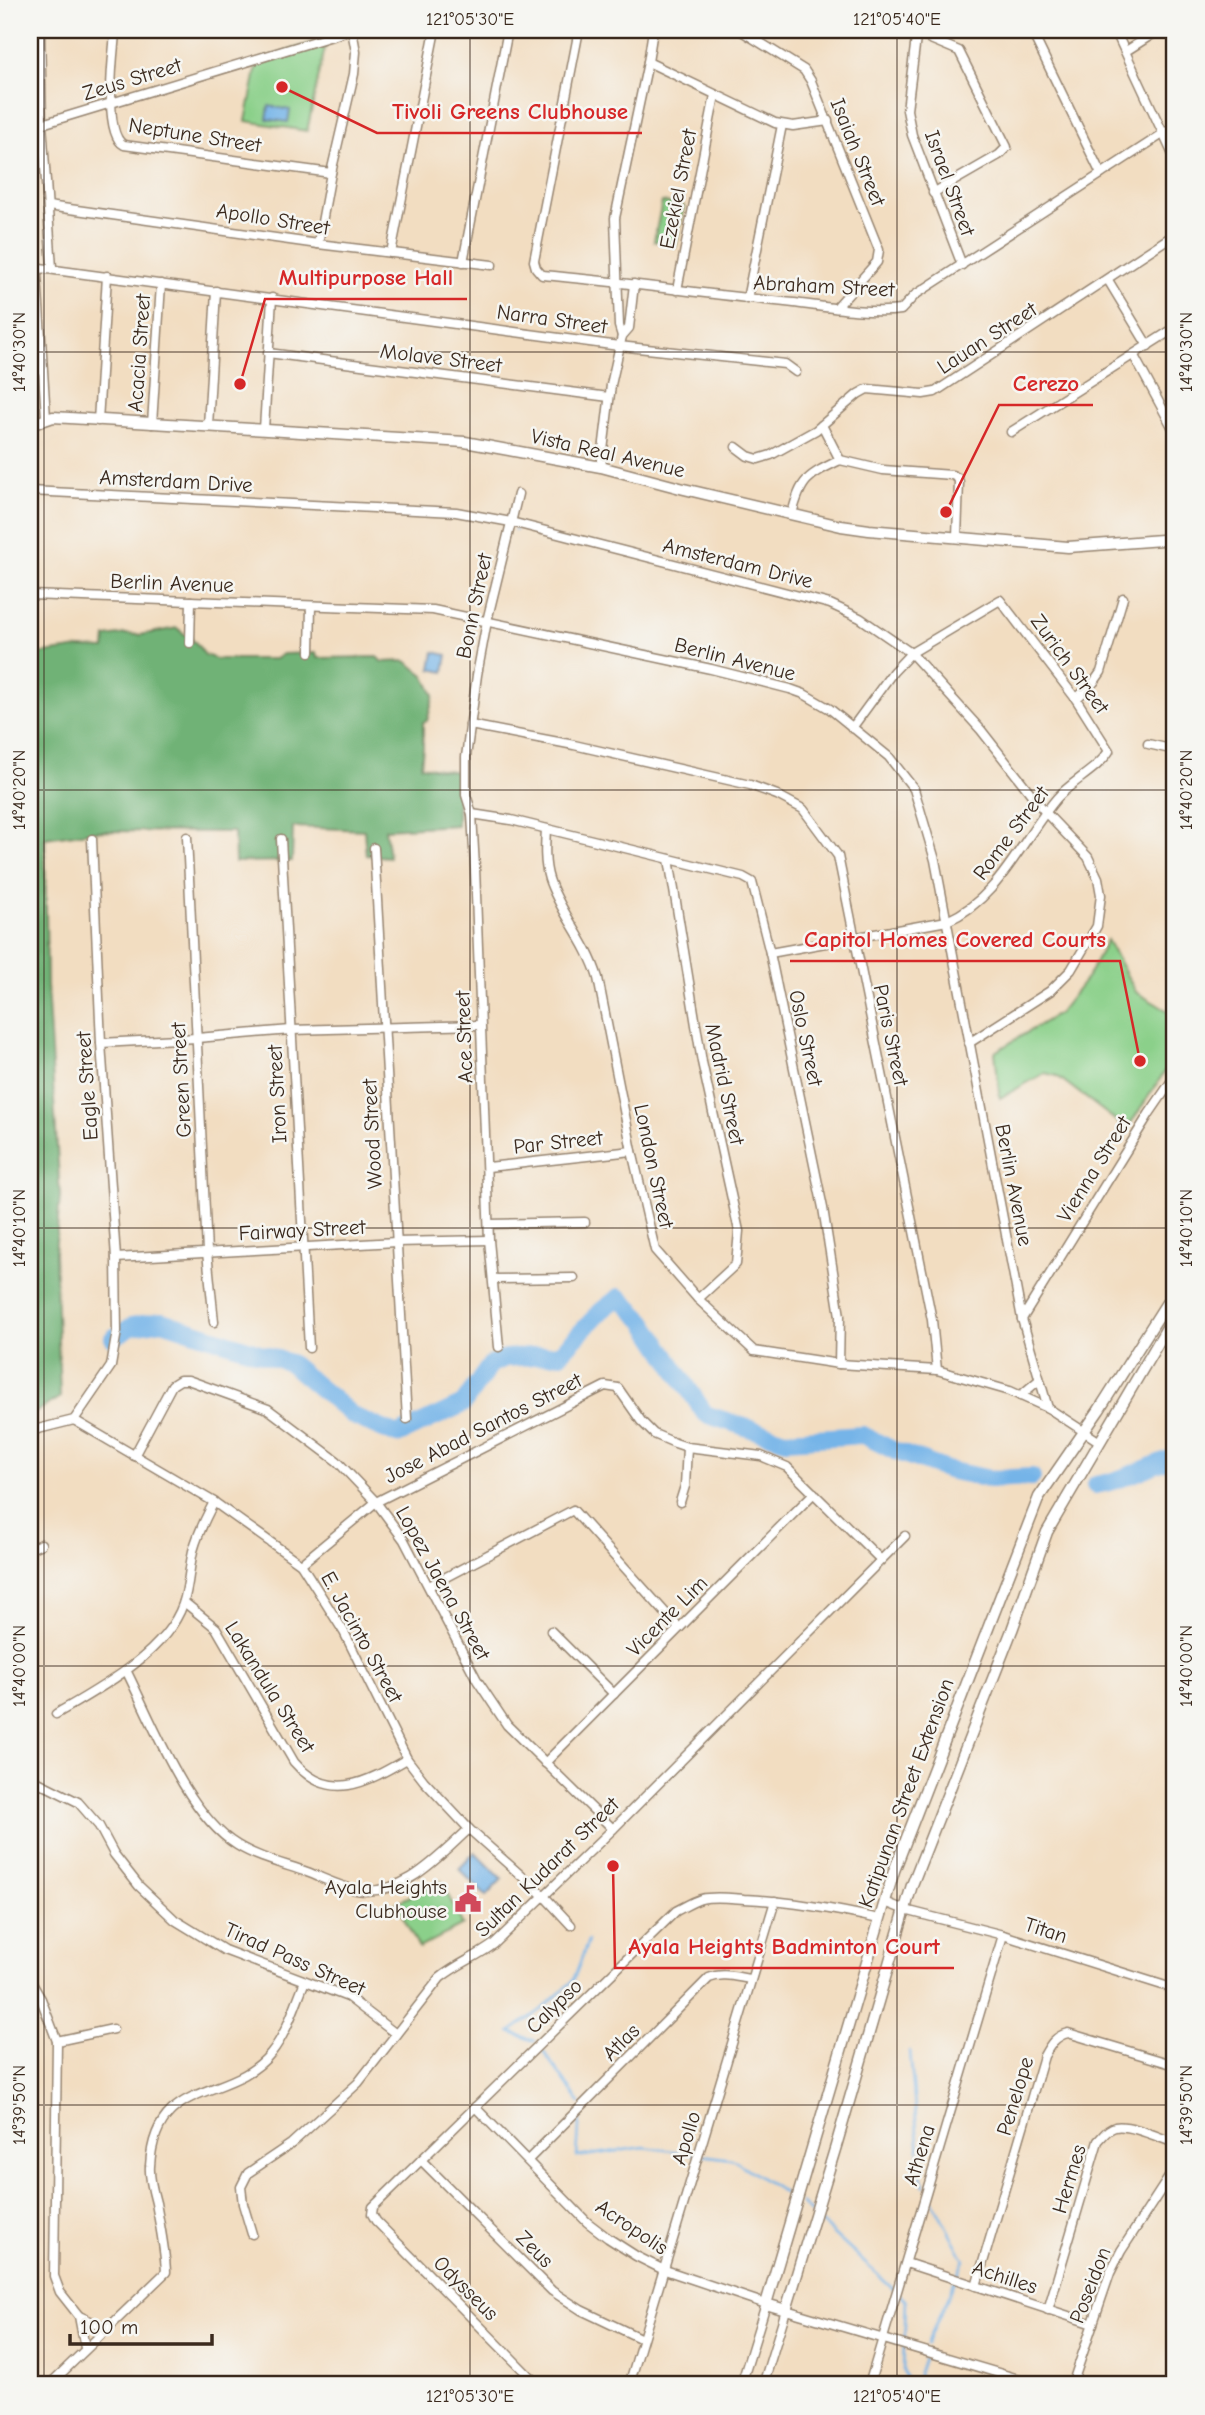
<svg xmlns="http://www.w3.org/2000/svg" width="1205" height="2415" font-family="'Comic Neue',sans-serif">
<rect width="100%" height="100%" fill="#f6f6f2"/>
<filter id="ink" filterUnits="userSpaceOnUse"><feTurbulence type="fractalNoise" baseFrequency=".0143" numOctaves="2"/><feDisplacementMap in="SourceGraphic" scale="14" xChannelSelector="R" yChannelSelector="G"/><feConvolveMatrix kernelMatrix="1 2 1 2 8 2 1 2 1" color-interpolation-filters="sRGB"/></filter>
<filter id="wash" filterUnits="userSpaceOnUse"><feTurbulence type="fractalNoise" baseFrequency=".00686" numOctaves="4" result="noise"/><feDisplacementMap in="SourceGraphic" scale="28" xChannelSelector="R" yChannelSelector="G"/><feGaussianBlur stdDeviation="1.57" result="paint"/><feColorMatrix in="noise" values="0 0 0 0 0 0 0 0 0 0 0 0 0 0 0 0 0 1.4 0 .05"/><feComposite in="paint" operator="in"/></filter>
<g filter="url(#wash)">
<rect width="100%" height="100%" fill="#f2ddc1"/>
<g fill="#8bd08a" stroke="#637d54" stroke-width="2">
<polygon points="327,38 307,131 246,121 258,61"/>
<polygon points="662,202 684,206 676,247 654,241"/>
<polygon points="1107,940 1136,992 1175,1015 1175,1056 1127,1129 1057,1076 1045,1073 1000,1098 995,1052 1059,1013 1088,976"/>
<polygon points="441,1881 463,1925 419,1948 396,1903"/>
</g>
<polygon fill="#70b276" stroke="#566e4a" stroke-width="2" points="177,628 196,643 205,655 216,659 275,659 283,654 316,653 317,658 377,657 382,662 406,661 424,675 434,695 427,721 423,722 423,747 421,766 458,772 457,825 385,829 389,857 366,855 364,830 293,827 292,861 235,862 234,832 97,831 45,838 47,986 60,1196 55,1253 60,1397 30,1416 30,721 35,719 32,685 38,684 30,655 80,648 105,649 106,637 125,634 140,635"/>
<g fill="#74b4e8" stroke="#586f83" stroke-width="2">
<polygon points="269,106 290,110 288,122 267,119"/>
<polygon points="434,652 447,655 444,672 431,669"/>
<polygon points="475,1852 502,1879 486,1896 459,1869"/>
</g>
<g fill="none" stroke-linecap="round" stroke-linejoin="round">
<g stroke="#74b4e8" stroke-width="2.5">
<polyline points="515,530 516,530"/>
<polyline points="535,2041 510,2032 541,2010 573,1981 588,1941"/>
<polyline points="543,2051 580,2103"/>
<polyline points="910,2051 921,2177 925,2186"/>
<polyline points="580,2113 577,2157 644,2147 695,2154"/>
<polyline points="702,2155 732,2159 795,2200"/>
<polyline points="801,2203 811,2213"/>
<polyline points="816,2218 906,2301 903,2370 908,2385"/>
<polyline points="927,2344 964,2260 928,2192"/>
<polyline points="915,2385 924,2358"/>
</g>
<g stroke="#74b4e8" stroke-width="18">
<polyline points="113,1338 132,1326 162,1321 290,1363 353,1416 397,1435 463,1404 491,1364 506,1358 560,1354 601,1311 619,1297 644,1321 705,1414 785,1440 863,1435 895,1451 947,1470 990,1479 1032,1477"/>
<path d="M1095 1485C1123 1481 1148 1466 1175 1457"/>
</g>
</g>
</g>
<g filter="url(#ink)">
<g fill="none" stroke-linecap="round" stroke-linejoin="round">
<defs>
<g id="minor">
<polyline points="40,30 42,124 52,268"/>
<path d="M117 30 115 34C113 56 103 134 124 145L331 173"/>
<path d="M579 30 534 261 536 268 542 275C627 282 710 295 794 303 826 307 870 314 901 310L915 295 1175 126"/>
<polyline points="740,30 804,70 811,81 879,250 877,262 836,308"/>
<polyline points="909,30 959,51 1007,147 999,155 933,193"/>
<polyline points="917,30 907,110 912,135 962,265"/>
<polyline points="1031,30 1101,174"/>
<polyline points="1115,30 1175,159"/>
<polyline points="1126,51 1159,30"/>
<polyline points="648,62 775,123 793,126 828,121"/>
<polyline points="42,124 352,30"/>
<polyline points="48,206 318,244 492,265"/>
<polyline points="318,244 331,173 354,74 356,52 352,30"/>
<polyline points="391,253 435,30"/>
<polyline points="463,262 508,30"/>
<polyline points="1108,280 1148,346"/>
<polyline points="677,290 715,95"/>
<polyline points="747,299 782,125"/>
<polyline points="622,336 619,326 615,218 648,62 653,30"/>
<polyline points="268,353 609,397"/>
<polyline points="1134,356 1175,432"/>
<polyline points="46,418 37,275 40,268 619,346 785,364 796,372"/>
<polyline points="98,421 107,276"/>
<polyline points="152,424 161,284"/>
<polyline points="822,425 840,460"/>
<polyline points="208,426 216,291"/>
<polyline points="264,429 272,298"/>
<polyline points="1011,432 1175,328"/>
<polyline points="736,447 748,456 758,459 771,455 816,430 858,394 867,389 923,394 935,392 1175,234"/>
<polyline points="601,467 611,385 622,336 629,328 634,284"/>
<polyline points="30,491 456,512 511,522 830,604 860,618 911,653 981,730 1046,813 1088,857 1098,878 1101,895 1097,926 1071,970 1050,991 969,1043"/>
<path d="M792 514C801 479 807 476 840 460L883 470 952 475 958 478 959 482 957 537"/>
<polyline points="30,588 30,595 433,610 711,669 790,689 804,694 830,709 889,757 914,789 935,860 1022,1319 1048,1408 1100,1442"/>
<polyline points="190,643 191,601"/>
<polyline points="310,652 311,606"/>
<polyline points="1076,699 1094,682 1101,672 1123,598"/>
<polyline points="470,725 574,745 750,785 777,795 803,809 838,856 932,1320 937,1370"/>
<polyline points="1148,744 1175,750"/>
<polyline points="472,814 511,820 743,877 752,882 770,953 823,1208 840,1316 839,1364"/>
<path d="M546 829C545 846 544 863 549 879 560 913 587 941 598 978L632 1151 655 1250 698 1299 754 1351 839 1364 937 1370 1010 1391 1048 1408"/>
<polyline points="187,837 207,1252 214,1322"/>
<polyline points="281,839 309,1348"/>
<polyline points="374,848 407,1419"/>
<polyline points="669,859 702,1062 739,1231 736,1264 698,1299"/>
<path d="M770 953 947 921C1000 898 1021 840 1057 798 1072 781 1097 770 1109 751L1076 699 1000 600 911 653 893 672 852 728"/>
<polyline points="101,1043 197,1038 291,1030 480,1025"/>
<polyline points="488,1167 632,1151"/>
<polyline points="489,1224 585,1222"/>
<polyline points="116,1258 396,1242 489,1240"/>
<polyline points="494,1279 574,1278"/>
<polyline points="1022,1319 1149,1114 1175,1076"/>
<polyline points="499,1347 489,1240 475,868 472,814 466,795 466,757 477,675 487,621 518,494"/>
<polyline points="1020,1396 1039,1380"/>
<polyline points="74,1420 214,1502 301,1564 344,1632 407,1759 424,1781 469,1829 544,1896 571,1925"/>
<polyline points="30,1431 74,1420 111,1366 117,1331 116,1258 101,1043 92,839"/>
<polyline points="134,1456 172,1385 180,1380 188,1380 268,1409 337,1461 376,1502 404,1540 477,1680 507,1725 613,1829"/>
<polyline points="680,1502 685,1486 687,1447"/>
<polyline points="30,1549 41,1544"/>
<polyline points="301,1564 376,1502 605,1386 618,1388 641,1421 654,1434 675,1443 687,1447 761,1456 787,1467 881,1560"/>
<polyline points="429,1586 573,1510 679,1628"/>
<path d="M184 1602 216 1628 294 1762C330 1804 367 1782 407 1759"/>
<polyline points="551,1631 614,1694"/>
<path d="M127 1672C153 1724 187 1814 237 1845 258 1858 284 1864 307 1872 323 1878 340 1887 357 1890 404 1897 438 1857 469 1829"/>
<path d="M56 1714C99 1689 166 1653 183 1604 189 1587 189 1568 193 1551 198 1533 206 1517 214 1502"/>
<polyline points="545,1763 814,1493"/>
<polyline points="30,1778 78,1802 99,1826 114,1854 139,1886 175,1920 224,1950 348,1997 396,2034"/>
<polyline points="885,1902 905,1910 1003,1935 1175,1989"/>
<polyline points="30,1980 41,1999 57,2041 54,2276 60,2292 79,2316 85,2348"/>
<polyline points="57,2041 113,2029"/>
<polyline points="475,2107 587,2222 608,2238 636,2256 662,2269 766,2304 741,2385"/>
<polyline points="421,2160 552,2291 581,2310 642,2339"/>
<path d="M528 2160 709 1978C723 1972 736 1977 750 1979"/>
<path d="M252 2234 243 2204 241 2187 248 2173 291 2144 358 2083 440 1978C457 1964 477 1957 494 1944L613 1829 905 1536"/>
<polyline points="906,2263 1093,2324"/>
<path d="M976 2286 1044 2056C1050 2045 1055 2036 1068 2033L1175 2065"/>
<path d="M1048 2310 1098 2141C1103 2136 1107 2129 1115 2127 1130 2124 1160 2138 1175 2143"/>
<polyline points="79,2316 106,2328"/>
<path d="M49 2385 166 2272C165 2248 160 2226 156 2203 153 2192 149 2178 150 2166 155 2076 231 2103 271 2053 287 2033 295 2005 305 1981"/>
<path d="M538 2385 376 2221 372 2214 373 2207 676 1911C684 1907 692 1902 701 1899 714 1896 730 1898 744 1899 791 1901 834 1909 879 1919"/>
<polyline points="629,2385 775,1901"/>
<polyline points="763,2385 786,2310 1039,2385"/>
<polyline points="869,2385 1003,1935"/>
<polyline points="1072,2385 1110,2273 1121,2251 1175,2168"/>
</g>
<g id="tertiary">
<polyline points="30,425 53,417 465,442 601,467 684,489 841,526 869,530 1068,547 1175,539"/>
<polyline points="1175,1290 1099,1410 1039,1497 894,1871 766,2304 786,2310 836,2146 912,1885 1012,1630 1047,1532 1175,1314"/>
</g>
</defs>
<use href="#minor" stroke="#968470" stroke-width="11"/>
<use href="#tertiary" stroke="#968470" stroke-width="13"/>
<use href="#minor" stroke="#fff" stroke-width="8"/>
<use href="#tertiary" stroke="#fff" stroke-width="10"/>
</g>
</g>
<path fill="none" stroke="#3b2a1e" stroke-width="2" stroke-opacity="0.45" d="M44 30V2385M470 30V2385M897 30V2385M30 352H1175M30 790H1175M30 1228H1175M30 1666H1175M30 2105H1175"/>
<defs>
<symbol id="civic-bare" viewBox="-9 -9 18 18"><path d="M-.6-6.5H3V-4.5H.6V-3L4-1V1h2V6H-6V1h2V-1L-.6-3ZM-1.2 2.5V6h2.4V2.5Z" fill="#d1495b" stroke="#f6f6f2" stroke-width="2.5" paint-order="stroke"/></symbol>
</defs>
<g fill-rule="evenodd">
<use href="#civic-bare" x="449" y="1880" width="38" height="38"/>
</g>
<g text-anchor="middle" stroke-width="5" stroke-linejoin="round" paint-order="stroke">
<g font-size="21" fill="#3b2a1e" stroke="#f6f6f2">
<text transform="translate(132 79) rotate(-17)" y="7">Zeus Street</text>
<text transform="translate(195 135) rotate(9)" y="7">Neptune Street</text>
<text transform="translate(858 152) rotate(68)" y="7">Isaiah Street</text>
<text transform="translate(950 183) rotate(70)" y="7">Israel Street</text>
<text transform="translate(678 189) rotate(-79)" y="7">Ezekiel Street</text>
<text transform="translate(273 219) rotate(9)" y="7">Apollo Street</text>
<text transform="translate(824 286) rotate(3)" y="7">Abraham Street</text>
<text transform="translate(552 319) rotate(8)" y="7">Narra Street</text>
<text transform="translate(987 338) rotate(-33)" y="7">Lauan Street</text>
<text transform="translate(139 353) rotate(-86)" y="7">Acacia Street</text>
<text transform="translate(441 358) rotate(7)" y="7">Molave Street</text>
<text transform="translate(608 453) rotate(13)" y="7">Vista Real Avenue</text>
<text transform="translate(176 481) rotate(3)" y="7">Amsterdam Drive</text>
<text transform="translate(738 563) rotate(14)" y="7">Amsterdam Drive</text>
<text transform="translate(172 583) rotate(2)" y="7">Berlin Avenue</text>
<text transform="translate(474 606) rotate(-78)" y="7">Bonn Street</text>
<text transform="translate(735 659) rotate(14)" y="7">Berlin Avenue</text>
<text transform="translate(1070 664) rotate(54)" y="7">Zurich Street</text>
<text transform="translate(1011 833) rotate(-53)" y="7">Rome Street</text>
<text transform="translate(891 1035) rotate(78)" y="7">Paris Street</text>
<text transform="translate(464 1037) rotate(-92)" y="7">Ace Street</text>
<text transform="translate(806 1038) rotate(78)" y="7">Oslo Street</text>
<text transform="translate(181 1080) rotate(-93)" y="7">Green Street</text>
<text transform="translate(725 1084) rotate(78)" y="7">Madrid Street</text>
<text transform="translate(87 1086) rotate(-94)" y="7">Eagle Street</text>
<text transform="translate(277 1094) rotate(-93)" y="7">Iron Street</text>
<text transform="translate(372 1134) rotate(-93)" y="7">Wood Street</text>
<text transform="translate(558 1142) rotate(-6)" y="7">Par Street</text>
<text transform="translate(654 1166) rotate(78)" y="7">London Street</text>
<text transform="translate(1094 1169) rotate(-58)" y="7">Vienna Street</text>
<text transform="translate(1014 1185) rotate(79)" y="7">Berlin Avenue</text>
<text transform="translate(302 1230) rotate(-3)" y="7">Fairway Street</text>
<text transform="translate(483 1428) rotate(-27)" y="7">Jose Abad Santos Street</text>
<text transform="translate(443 1583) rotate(61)" y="7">Lopez Jaena Street</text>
<text transform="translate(667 1616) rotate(-45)" y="7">Vicente Lim</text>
<text transform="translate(362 1637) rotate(61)" y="7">E. Jacinto Street</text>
<text transform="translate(270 1687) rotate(58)" y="7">Lakandula Street</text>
<text transform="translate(906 1793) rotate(-70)" y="7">Katipunan Street Extension</text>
<text transform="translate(547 1867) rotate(-44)" y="7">Sultan Kudarat Street</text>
<text transform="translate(1046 1930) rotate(18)" y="7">Titan</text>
<text transform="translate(295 1959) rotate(24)" y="7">Tirad Pass Street</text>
<text transform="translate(554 2006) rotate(-44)" y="7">Calypso</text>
<text transform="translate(621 2042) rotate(-45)" y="7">Atlas</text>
<text transform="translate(1015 2096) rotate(-73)" y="7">Penelope</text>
<text transform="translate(686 2138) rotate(-73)" y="7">Apollo</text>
<text transform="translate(919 2155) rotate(-73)" y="7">Athena</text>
<text transform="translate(1069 2179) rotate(-73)" y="7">Hermes</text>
<text transform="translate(632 2227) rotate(34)" y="7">Acropolis</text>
<text transform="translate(535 2249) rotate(45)" y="7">Zeus</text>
<text transform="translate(1005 2277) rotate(18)" y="7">Achilles</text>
<text transform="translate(1090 2285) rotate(-69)" y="7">Poseidon</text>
<text transform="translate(466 2288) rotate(45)" y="7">Odysseus</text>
</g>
<g font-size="21" fill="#3b2a1e" stroke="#f6f6f2" text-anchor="end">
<text x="447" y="1894">Ayala Heights<tspan x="447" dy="24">Clubhouse</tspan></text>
</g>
</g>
<path fill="none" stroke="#d62828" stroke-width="2.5" d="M282 87L377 133H642M240 384L265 299H467M946 512L999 405H1093M1140 1061L1120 961H790M613 1866L615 1968H954"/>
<g fill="#d62828" stroke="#f6f6f2" stroke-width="2.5">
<circle cx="282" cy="87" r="7"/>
<circle cx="240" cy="384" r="7"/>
<circle cx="946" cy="512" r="7"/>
<circle cx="1140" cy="1061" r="7"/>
<circle cx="613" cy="1866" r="7"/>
</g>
<g font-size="23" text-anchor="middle" font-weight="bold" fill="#d62828" stroke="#f6f6f2" stroke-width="5" stroke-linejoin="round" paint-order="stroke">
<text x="510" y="119">Tivoli Greens Clubhouse</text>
<text x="366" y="285">Multipurpose Hall</text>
<text x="1046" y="391">Cerezo</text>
<text x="955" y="947">Capitol Homes Covered Courts</text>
<text x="784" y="1954">Ayala Heights Badminton Court</text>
</g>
<rect width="1205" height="2415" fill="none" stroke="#f6f6f2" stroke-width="77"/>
<path d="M70 2334v10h142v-10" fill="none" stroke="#3b2a1e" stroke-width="3.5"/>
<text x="80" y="2334" font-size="21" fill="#3b2a1e" stroke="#f6f6f2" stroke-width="5" paint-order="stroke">100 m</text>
<rect x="38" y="38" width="1128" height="2338" fill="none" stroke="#3b2a1e" stroke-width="2.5"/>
<g font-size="18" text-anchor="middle" fill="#3b2a1e">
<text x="470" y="25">121°05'30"E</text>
<text x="897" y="25">121°05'40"E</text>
<text transform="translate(19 352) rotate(-90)" y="6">14°40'30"N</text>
<text transform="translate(1186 352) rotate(-90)" y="6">14°40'30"N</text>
<text transform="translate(19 790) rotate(-90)" y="6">14°40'20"N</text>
<text transform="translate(1186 790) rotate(-90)" y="6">14°40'20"N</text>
<text transform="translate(19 1228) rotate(-90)" y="6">14°40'10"N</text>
<text transform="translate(1186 1228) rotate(-90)" y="6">14°40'10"N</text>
<text transform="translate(19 1666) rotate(-90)" y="6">14°40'00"N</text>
<text transform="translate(1186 1666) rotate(-90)" y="6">14°40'00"N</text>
<text transform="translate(19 2105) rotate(-90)" y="6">14°39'50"N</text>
<text transform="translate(1186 2105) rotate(-90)" y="6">14°39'50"N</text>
<text x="470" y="2402">121°05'30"E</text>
<text x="897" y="2402">121°05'40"E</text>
</g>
</svg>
